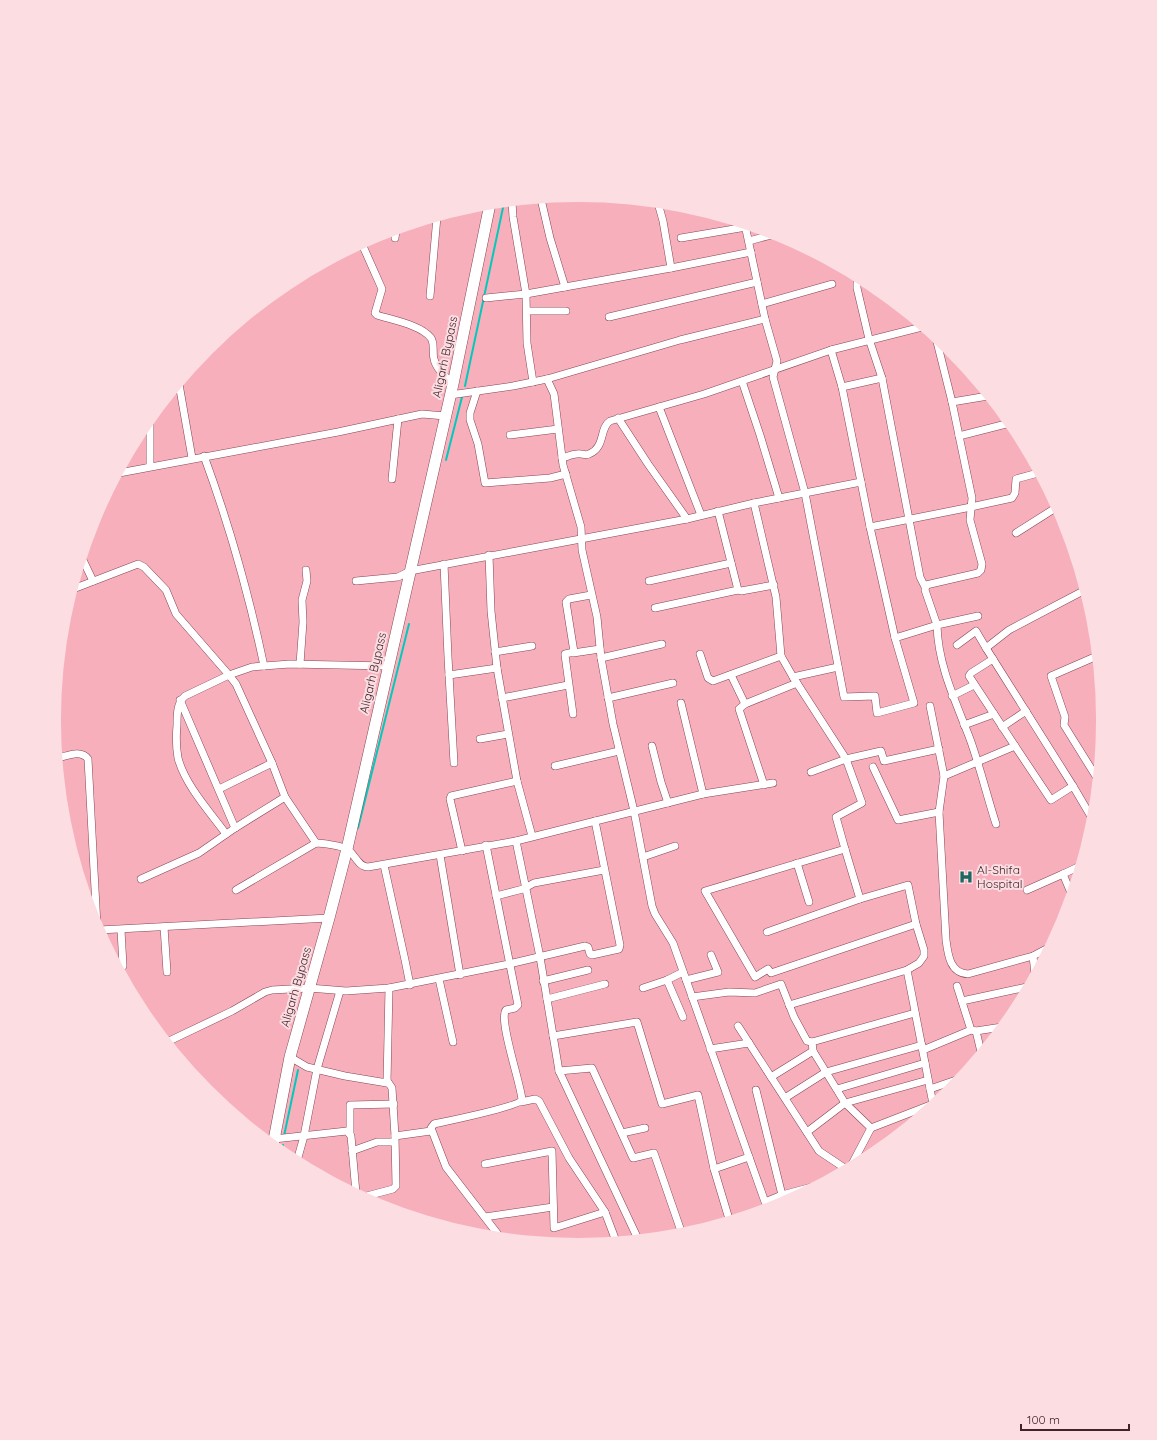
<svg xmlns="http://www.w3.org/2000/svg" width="1157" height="1440" font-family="Quicksand,sans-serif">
<rect width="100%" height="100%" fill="#f7afbc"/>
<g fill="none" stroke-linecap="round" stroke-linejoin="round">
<g stroke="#00cabc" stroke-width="2">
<polyline points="465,386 504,203"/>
<polyline points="446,460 462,397"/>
<polyline points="358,828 409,624"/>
<polyline points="284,1136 298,1070"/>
<polyline points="281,1151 283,1145"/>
</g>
<defs>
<g id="minor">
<polyline points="541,199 550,238 565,287"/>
<polyline points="512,202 513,217 526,294 527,343 533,382"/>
<polyline points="745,225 765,319 777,361 773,377 805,493 844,697 875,696 877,713 914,703 895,638 870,527 842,387 831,350"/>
<polyline points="395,238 396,230"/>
<polyline points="681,238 746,227"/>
<polyline points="749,241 775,234"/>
<path d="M362 244 382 289 375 313 377 315C392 320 421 325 431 338 435 344 432 353 434 359 436 369 446 377 453 384"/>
<polyline points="671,268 751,252"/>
<polyline points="863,280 857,283 857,288 869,339 882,378 920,577 925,587"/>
<polyline points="430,296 437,217"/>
<polyline points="486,298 526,294 671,268 663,221 658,203"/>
<polyline points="762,304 832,284"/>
<polyline points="527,311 566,311"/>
<polyline points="609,317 757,282"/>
<polyline points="547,379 554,394 563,465 581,527 582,550 597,617 601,658 613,724 634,811 652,906 655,914 673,943 765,1202 782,1195 812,1187"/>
<polyline points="742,381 760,435 779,498"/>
<polyline points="179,384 192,458"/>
<polyline points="842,387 882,378"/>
<polyline points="477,391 470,413 470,420 478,444 485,483 550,478 566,474"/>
<polyline points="450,395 513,386 547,379 680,340 765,319"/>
<polyline points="952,402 988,396"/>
<polyline points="659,407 701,515"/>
<polyline points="618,418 648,464 687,519"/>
<polyline points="150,419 150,466"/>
<polyline points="510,435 558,429"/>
<polyline points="959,436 1010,423"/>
<path d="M204 456C229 524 249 595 264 666"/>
<path d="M562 458C567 457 572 454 577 454 582 453 585 456 589 454 606 447 599 428 610 421L704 394 831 350 922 327"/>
<polyline points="119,473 338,432 422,414 445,416"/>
<polyline points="392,479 398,419"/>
<polyline points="754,503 776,597 781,656 793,677 846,759 862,803 836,817 845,849 705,891 755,977 768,969 771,973 916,924"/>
<polyline points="718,511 738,590 741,591 774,585"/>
<polyline points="870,527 971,507 1012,498 1015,493 1016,479 1038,473"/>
<polyline points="1016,533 1057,507"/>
<polyline points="489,555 491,611 497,668 517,781 532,836"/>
<polyline points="82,558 93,581"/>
<polyline points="444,564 448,657 454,763"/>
<polyline points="356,581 398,577 410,571 687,519 754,503 861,482"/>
<polyline points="649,581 731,563"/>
<polyline points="73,589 138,564 144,567 166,590 176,614 229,675 236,684 272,763 285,797 316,843"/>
<polyline points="655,608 738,590"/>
<path d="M978 616 937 625C938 666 956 702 970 739 980 767 987 796 996 824"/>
<polyline points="895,638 937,625 925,590 926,585 978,573 981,570 982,564 970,520 972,498 952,402 936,338"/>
<polyline points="957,645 976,631 986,648 1009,630 1085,590"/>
<polyline points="986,648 1073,786 1093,820"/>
<polyline points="495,652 532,646"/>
<polyline points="573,653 600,649"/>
<polyline points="700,654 708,678 713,681 781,656"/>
<polyline points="1097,656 1051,676 1065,717 1064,725 1097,778"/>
<polyline points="601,658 662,644"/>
<polyline points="993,659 971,673 969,676 1015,746"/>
<polyline points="300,664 303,622 302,600 307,581 306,570"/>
<polyline points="449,675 497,668"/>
<polyline points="731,675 745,704"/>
<polyline points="793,677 838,667"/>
<polyline points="952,696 974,685"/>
<polyline points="502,698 568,685"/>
<polyline points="608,698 673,683"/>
<polyline points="180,700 235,828"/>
<polyline points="681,703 703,794"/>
<path d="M930 706 944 776 939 812 946 940C948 955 950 973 968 974L1033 956"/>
<polyline points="573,714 565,655 565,654 574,652 566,602 569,599 591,595"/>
<polyline points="964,725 994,714"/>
<polyline points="1002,727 1026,711"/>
<polyline points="480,739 508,734"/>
<polyline points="652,746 661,782 668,803"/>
<path d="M58 758C67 756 81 749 88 759L97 926"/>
<polyline points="555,766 619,751"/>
<polyline points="873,767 898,820 939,812"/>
<polyline points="811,772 846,759 881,751 884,761 939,749"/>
<polyline points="944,776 1015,746 1051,800 1073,786"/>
<polyline points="764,785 739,709 745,704 797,683"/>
<polyline points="219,789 272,763"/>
<path d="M226 834C210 812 185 785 178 758 176 747 176 736 177 725 177 714 177 703 185 696L229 675 252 667 290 664 388 666"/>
<polyline points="516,841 540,957 559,1071 638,1239"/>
<path d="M486 845 518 1005 515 1008 506 1010C498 1019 521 1084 522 1100 517 1107 448 1121 434 1124L431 1128 446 1167 500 1237"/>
<polyline points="845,849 860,899"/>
<polyline points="462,851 450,799 451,796 517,781"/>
<polyline points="440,855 460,975"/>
<polyline points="643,857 675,846"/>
<polyline points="797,863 809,902"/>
<polyline points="384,865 405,960 410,985"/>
<polyline points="1063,874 1080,866"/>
<polyline points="141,879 199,853 235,828 285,797"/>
<path d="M236 890 316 843C322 843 342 846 347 849 355 854 358 867 368 867L516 841 703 794 773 783"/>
<polyline points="1027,890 1063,874 1071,893"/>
<polyline points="496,896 523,889 534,883 604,870"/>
<polyline points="164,927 167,972"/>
<polyline points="99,930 329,918"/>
<polyline points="121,930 123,966"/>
<polyline points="767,932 860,899 908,885 916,924 924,950 924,956 919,963 907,970 933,1104"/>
<polyline points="1035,974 1033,956 1048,948"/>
<polyline points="439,979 453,1042"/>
<polyline points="667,980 683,1017"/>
<polyline points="686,980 718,972 711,955"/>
<polyline points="543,981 588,970"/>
<polyline points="957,986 971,1030 976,1031 1002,1027"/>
<polyline points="643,988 667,980 683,972"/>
<polyline points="692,997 729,992 755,993 781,984 794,1017 807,1041 812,1042 813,1051 845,1103 871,1128"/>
<polyline points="547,999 605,984"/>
<polyline points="962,1001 1027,987"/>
<polyline points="789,1005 907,970"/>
<polyline points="738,1026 819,1151 846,1169"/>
<polyline points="976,1031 981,1052"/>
<polyline points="553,1036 637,1022 662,1104 698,1095 714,1169 749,1157"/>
<polyline points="167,1042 232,1011 265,992 272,990 309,988 346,991 389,988 509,964 585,946 588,947 590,954 592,955 619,949 620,945 595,821"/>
<polyline points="812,1042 915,1013"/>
<polyline points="710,1049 749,1043"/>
<polyline points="923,1050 971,1030"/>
<polyline points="290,1057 307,1067 345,1076 387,1083 389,988"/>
<polyline points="559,1071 592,1068 633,1158 654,1153 682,1234"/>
<polyline points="771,1077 813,1051"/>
<polyline points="388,1082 392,1088 395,1136"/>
<polyline points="837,1089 925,1063"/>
<polyline points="930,1089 959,1079"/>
<polyline points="756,1090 782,1195"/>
<polyline points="785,1098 826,1072 922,1045"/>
<polyline points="521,1102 535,1099 539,1101 569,1158 605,1212 616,1241"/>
<polyline points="807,1132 845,1103 928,1080"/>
<polyline points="622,1133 645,1128"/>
<polyline points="350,1134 350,1105 394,1104"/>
<polyline points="274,1139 347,1131 351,1136 356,1193"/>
<polyline points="352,1151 377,1142 394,1142"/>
<polyline points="297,1161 304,1136 317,1069 340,991"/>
<polyline points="485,1164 552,1151 554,1228 605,1212"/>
<polyline points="851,1166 871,1128 933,1104"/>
<polyline points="714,1169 729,1219"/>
<polyline points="363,1197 393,1189 396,1186 395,1136 431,1131"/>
<polyline points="485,1217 553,1207"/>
</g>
<polyline id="trunk" points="273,1145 290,1057 329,918 347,849 453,384 490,204"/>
</defs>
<use href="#minor" stroke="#844654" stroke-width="8"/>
<use href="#trunk" stroke="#844654" stroke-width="12"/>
<use href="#minor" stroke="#fff" stroke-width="7"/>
<use href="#trunk" stroke="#fff" stroke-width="11"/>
</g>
<defs>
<symbol id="hospital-bare" viewBox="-9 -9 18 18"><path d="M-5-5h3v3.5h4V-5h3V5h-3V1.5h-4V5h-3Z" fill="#1d6861" stroke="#fcdde2" stroke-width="2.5" paint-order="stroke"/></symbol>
</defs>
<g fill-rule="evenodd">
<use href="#hospital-bare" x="956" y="867" width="20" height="20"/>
</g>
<g text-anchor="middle" stroke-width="4" stroke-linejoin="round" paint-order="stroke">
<g font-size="12" fill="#3f242a" stroke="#fcdde2">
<text transform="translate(445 357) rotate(-78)" y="4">Aligarh Bypass</text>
<text transform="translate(373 673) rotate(-77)" y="4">Aligarh Bypass</text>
<text transform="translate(296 987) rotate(-74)" y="4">Aligarh Bypass</text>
</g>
<g font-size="12" fill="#3f242a" stroke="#fcdde2" text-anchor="start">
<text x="977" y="874">Al-Shifa<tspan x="977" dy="14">Hospital</tspan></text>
</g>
</g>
<path d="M0 0H1157V1440H0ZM578 202H579A517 517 0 0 1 1096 719V721A517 517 0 0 1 579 1238H578A517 517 0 0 1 61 721V719A517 517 0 0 1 578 202Z" fill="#fcdde2" fill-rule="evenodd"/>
<path d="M1021 1424v6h108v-6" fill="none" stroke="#3f242a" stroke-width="2"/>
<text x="1027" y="1424" font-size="12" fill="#3f242a" stroke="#fcdde2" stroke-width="3" paint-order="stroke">100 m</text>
</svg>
